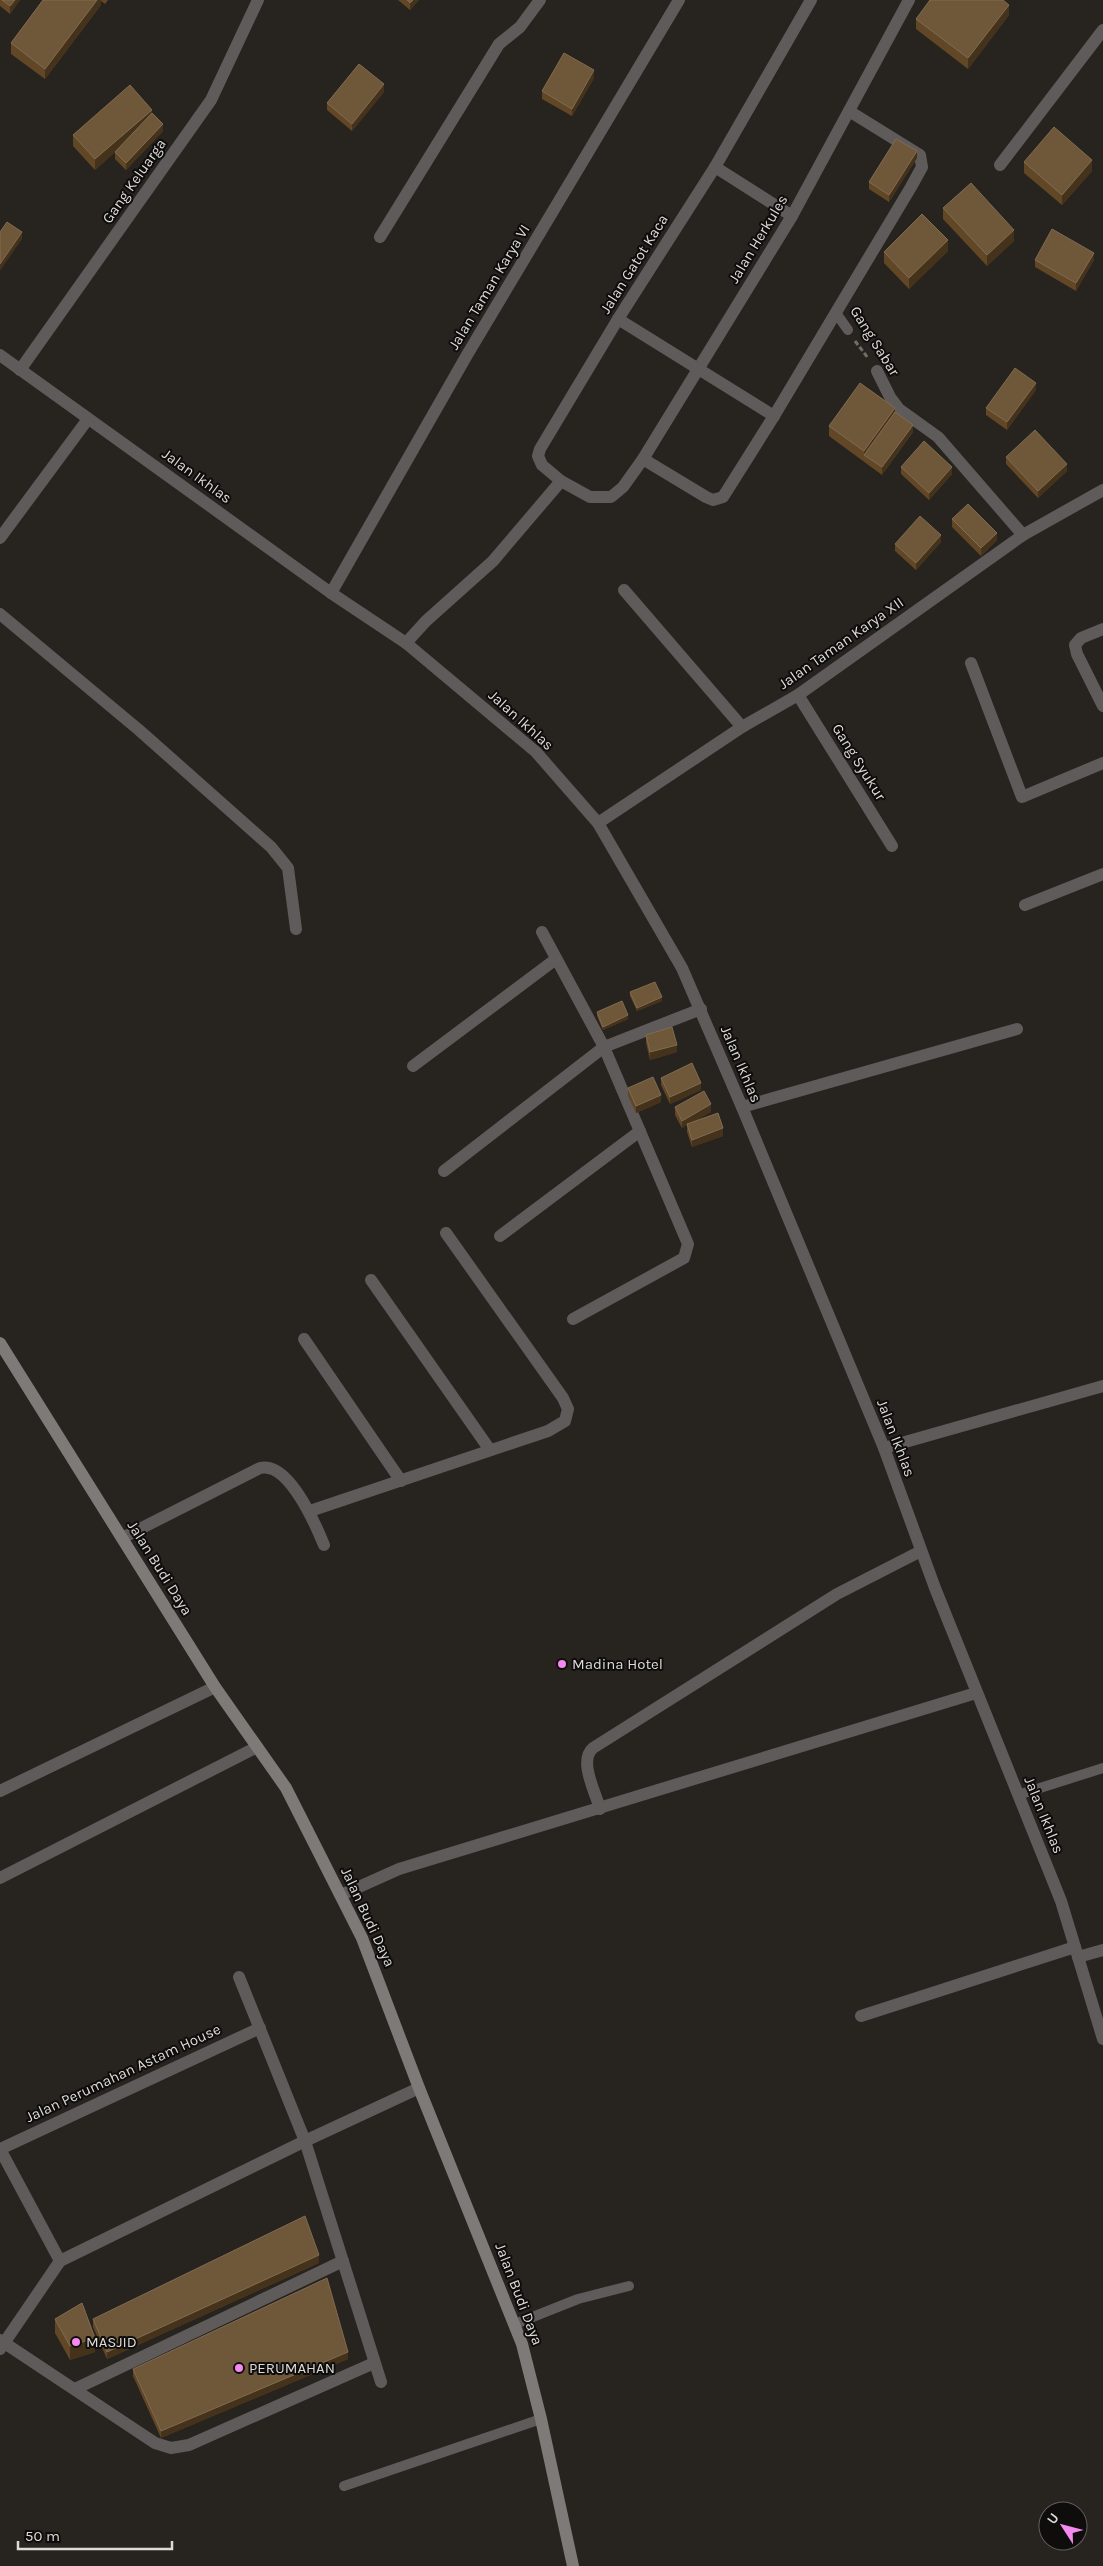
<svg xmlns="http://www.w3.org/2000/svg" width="1103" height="2566" font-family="Karla,sans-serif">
<rect width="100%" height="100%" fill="#27231f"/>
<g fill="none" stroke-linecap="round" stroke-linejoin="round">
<polyline stroke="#706d69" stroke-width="3" stroke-dasharray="5 2.5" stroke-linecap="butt" points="855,341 868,358"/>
<g stroke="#5e5b5a" stroke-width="10">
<polyline points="836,313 848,330"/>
<polyline points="1018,1795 1103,1768"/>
<polyline points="515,2324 578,2299 629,2286"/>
<polyline points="344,2486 541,2419"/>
</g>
<g stroke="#5e5b5a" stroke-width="12">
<polyline points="811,0 715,167 618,319 540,449 538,456 542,465 561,481 590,497 611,497 623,487 643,459 792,216 909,0"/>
<polyline points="1000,165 1103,30"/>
<polyline points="715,167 792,216"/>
<polyline points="380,237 499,44 520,27 540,0"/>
<polyline points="618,319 774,416"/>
<polyline points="0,355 331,593 406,643 536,752 598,823 682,968 742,1107 884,1448 935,1588 1061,1901 1103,2039"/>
<polyline points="20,370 211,100 258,0"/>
<polyline points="877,371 890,397 899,409 938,437 1023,535"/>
<polyline points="643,459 706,497 713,500 723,497 774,416 911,187 922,167 920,155 849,111"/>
<polyline points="0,538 88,419"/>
<polyline points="624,590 742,727"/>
<polyline points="331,593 467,355 679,0"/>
<polyline points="0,614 139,730 271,847 288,868 296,929"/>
<polyline points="1103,629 1081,638 1075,645 1077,654 1103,706"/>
<polyline points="406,643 426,621 493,561 561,481"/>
<polyline points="971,663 1022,797 1103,763"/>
<polyline points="798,695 892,846"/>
<polyline points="598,823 742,727 798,695 1023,535 1103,490"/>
<polyline points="1025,905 1103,874"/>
<polyline points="542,932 604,1047 688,1244 684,1258 573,1319"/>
<polyline points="413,1066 556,959"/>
<polyline points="742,1107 1017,1029"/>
<polyline points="444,1171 604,1047 701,1009"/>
<polyline points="500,1236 640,1131"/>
<polyline points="371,1280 490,1450"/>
<polyline points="304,1339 401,1481"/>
<polyline points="884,1448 1103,1386"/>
<polyline points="310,1511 548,1431 565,1421 568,1409 563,1398 446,1233"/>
<path d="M122 1538 260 1468C288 1461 315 1523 324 1545"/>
<polyline points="0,1791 215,1687"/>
<path d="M600 1809C596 1793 578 1761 593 1748L837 1594 921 1551"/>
<polyline points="0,1878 257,1747"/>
<polyline points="341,1895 399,1869 976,1693"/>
<polyline points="1078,1957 1103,1950"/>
<polyline points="239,1977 305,2141 381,2382"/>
<polyline points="861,2016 1075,1947"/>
<polyline points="0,2149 260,2028"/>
<polyline points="0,2149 60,2261"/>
<polyline points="0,2340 155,2443 171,2448 189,2445 374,2363"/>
<polyline points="0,2349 60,2261 305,2141 419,2088"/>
<polyline points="75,2389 343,2261"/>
</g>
<polyline stroke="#7e7a78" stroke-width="12" points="0,1343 215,1687 286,1788 362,1938 419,2088 522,2344 541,2419 573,2566"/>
</g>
<g fill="#624726">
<polygon points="0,0 20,0 10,14 0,6"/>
<polygon points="43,0 108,0 105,4 101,1 101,5 45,79 11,54 11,43"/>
<polygon points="398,0 419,0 410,10"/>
<polygon points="1009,15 968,69 916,29 916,19"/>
<polygon points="594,78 572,116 542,99 542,91"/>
<polygon points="384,92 352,131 327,110 327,103"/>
<polygon points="152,113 163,131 126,170 115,159 115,152 95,170 73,146 73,135"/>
<polygon points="917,158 889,202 869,189 869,182"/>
<polygon points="1024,162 1092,171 1062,205 1024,173"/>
<polygon points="943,208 1014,241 987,266 943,219"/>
<polygon points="948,251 909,289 884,263 884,252"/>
<polygon points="1035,260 1094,260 1076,291 1035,267"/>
<polygon points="1036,390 1007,430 986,415 986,408"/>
<polygon points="895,412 913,432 882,475 829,436 829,426"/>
<polygon points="1006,457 1067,471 1038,498 1006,464"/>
<polygon points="901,467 952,474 929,500 901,474"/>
<polygon points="952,519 997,540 981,556 952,527"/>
<polygon points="941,542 916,570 895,551 895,544"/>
<polygon points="630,992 662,1001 637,1011 630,996"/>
<polygon points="597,1012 628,1019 603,1030 597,1016"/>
<polygon points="646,1035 677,1052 650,1060 646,1043"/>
<polygon points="661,1078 701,1090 670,1104 661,1085"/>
<polygon points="628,1088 661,1102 636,1113 628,1096"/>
<polygon points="675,1107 711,1112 693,1122 723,1136 692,1147 687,1132 687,1125 682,1128 675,1115"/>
<polygon points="319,2263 107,2359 93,2327 93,2319"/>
<polygon points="55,2319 95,2352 70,2360 55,2333"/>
<polygon points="348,2359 161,2438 133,2376 133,2369"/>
</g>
<g fill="#45321b">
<polygon points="15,0 20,0 10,14 10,6"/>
<polygon points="97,0 101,0 101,5 45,79 45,69"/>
<polygon points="413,0 419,0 410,10 410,3"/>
<polygon points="1009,5 1009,15 968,69 968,58"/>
<polygon points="594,70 594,78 572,116 572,109"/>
<polygon points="384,84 384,92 352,131 352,124"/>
<polygon points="152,110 152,120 95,170 95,159"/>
<polygon points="163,124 163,131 126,170 126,163"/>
<polygon points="917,151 917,158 889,202 889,195"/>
<polygon points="1092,160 1092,171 1062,205 1062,195"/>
<polygon points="1014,230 1014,241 987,266 987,255"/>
<polygon points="22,232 22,239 0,271 0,264"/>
<polygon points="948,240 948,251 909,289 909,278"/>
<polygon points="1094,253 1094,260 1076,291 1076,283"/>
<polygon points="1036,383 1036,390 1007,430 1007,422"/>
<polygon points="895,408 895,419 864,455 864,451"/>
<polygon points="913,425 913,432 882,475 882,467"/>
<polygon points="1067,464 1067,471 1038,498 1038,491"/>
<polygon points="952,467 952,474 929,500 929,493"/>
<polygon points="997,533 997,540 981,556 981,548"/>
<polygon points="941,535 941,542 916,570 916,563"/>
<polygon points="662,997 662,1001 637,1011 637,1008"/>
<polygon points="628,1015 628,1019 603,1030 603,1027"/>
<polygon points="677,1045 677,1052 650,1060 650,1052"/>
<polygon points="701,1083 701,1090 670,1104 670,1097"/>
<polygon points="661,1095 661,1102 636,1113 636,1106"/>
<polygon points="711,1104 711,1112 682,1128 682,1121"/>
<polygon points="723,1128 723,1136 692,1147 692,1140"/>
<polygon points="319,2255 319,2263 107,2359 107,2352"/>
<polygon points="95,2338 95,2352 70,2360 70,2346"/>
<polygon points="348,2352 348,2359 161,2438 161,2431"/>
</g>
<g fill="#6f5739" stroke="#816c52">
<polygon points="2,0 15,0 10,6"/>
<polygon points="43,0 97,0 45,69 11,43"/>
<polygon points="407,0 413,0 410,3"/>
<polygon points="930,0 1003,0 1009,5 968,58 916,19"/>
<polygon points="564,53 594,70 572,109 542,91"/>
<polygon points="359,64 384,84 352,124 327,103"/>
<polygon points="130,85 152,110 95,159 73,135"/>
<polygon points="152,113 163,124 126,163 115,152"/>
<polygon points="1054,127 1092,160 1062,195 1024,162"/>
<polygon points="896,139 917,151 889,195 869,182"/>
<polygon points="971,183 1014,230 987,255 943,208"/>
<polygon points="922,214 948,240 909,278 884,252"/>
<polygon points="7,222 22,232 0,264 0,232"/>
<polygon points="1052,229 1094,253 1076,283 1035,260"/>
<polygon points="1015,368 1036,383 1007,422 986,408"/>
<polygon points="860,383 895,408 864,451 829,426"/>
<polygon points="895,412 913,425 882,467 864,455"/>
<polygon points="1035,430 1067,464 1038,491 1006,457"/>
<polygon points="924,441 952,467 929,493 901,467"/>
<polygon points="968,504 997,533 981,548 952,519"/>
<polygon points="920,516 941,535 916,563 895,544"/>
<polygon points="655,982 662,997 637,1008 630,992"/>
<polygon points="622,1001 628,1015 603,1027 597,1012"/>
<polygon points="672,1027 677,1045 650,1052 646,1035"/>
<polygon points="692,1063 701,1083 670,1097 661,1078"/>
<polygon points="653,1077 661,1095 636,1106 628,1088"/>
<polygon points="704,1091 711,1104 682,1121 675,1107"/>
<polygon points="718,1113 723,1128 692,1140 687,1124"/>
<polygon points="305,2216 319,2255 107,2352 93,2319"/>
<polygon points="327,2278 348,2352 161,2431 133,2369"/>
<polygon points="82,2303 95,2338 70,2346 55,2319"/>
</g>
<g fill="#f489f0" stroke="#0e0d0b" stroke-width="2">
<circle cx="562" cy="1664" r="5"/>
<circle cx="76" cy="2342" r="5"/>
<circle cx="239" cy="2368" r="5"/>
</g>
<g text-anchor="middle" stroke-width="4" stroke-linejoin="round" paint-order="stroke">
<g font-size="15" fill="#dddbd8" stroke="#0e0d0b">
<text transform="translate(134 181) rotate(-55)" y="5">Gang Keluarga</text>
<text transform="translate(758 239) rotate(-59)" y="5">Jalan Herkules</text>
<text transform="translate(634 264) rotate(-58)" y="5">Jalan Gatot Kaca</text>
<text transform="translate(489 287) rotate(-59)" y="5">Jalan Taman Karya VI</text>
<text transform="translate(875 341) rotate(58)" y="5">Gang Sabar</text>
<text transform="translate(197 476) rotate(36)" y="5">Jalan Ikhlas</text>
<text transform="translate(841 643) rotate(-35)" y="5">Jalan Taman Karya XII</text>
<text transform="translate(521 720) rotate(42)" y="5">Jalan Ikhlas</text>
<text transform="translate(859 762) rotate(58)" y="5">Gang Syukur</text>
<text transform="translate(741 1064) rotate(67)" y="5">Jalan Ikhlas</text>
<text transform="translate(896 1438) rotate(69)" y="5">Jalan Ikhlas</text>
<text transform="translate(160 1568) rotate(58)" y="5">Jalan Budi Daya</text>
<text transform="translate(1044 1815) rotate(68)" y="5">Jalan Ikhlas</text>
<text transform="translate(368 1917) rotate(65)" y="5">Jalan Budi Daya</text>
<text transform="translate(123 2073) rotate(-25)" y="5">Jalan Perumahan Astam House</text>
<text transform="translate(519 2294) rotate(69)" y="5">Jalan Budi Daya</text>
</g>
<g font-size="15" fill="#dddbd8" stroke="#0e0d0b" text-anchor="start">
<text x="572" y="1669">Madina Hotel</text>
<text x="86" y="2347">MASJID</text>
<text x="249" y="2373">PERUMAHAN</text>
</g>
</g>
<g transform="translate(1063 2526) rotate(306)"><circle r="24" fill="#0e0d0b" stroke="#615f5d"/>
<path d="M0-4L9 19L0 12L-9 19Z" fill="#f489f0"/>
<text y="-8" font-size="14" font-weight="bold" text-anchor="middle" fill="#dddbd8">U</text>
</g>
<path d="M18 2541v8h154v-8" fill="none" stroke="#dddbd8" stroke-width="2.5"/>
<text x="25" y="2541" font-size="15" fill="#dddbd8" stroke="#0e0d0b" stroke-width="4" paint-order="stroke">50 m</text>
</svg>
